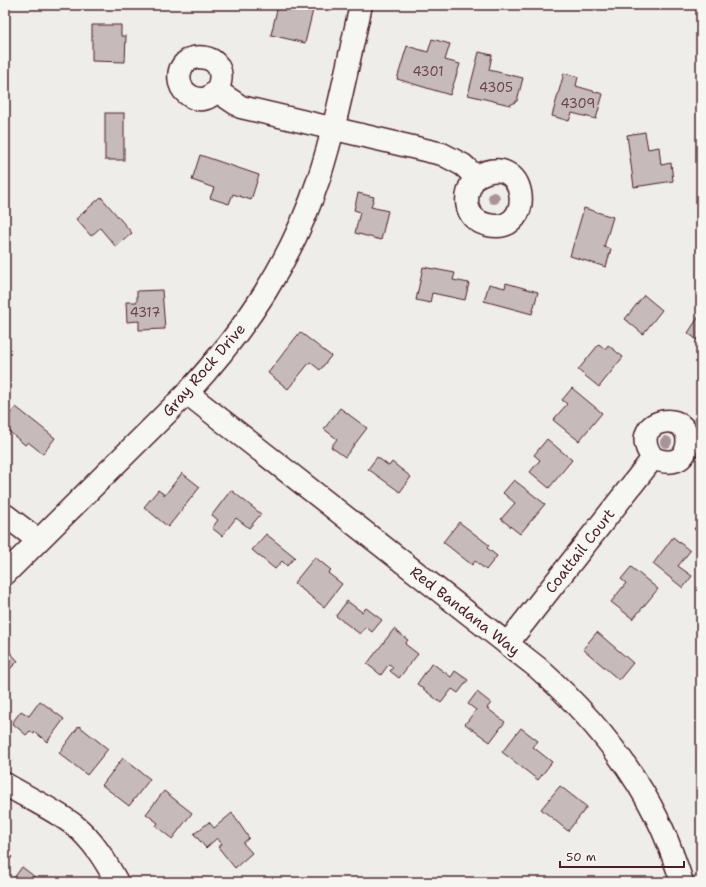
<svg xmlns="http://www.w3.org/2000/svg" width="706" height="887" font-family="'Shantell Sans',sans-serif">
<rect width="100%" height="100%" fill="#efedea"/>
<filter id="ink" filterUnits="userSpaceOnUse"><feTurbulence type="fractalNoise" baseFrequency=".025" numOctaves="2"/><feDisplacementMap in="SourceGraphic" scale="8" xChannelSelector="R" yChannelSelector="G"/><feConvolveMatrix kernelMatrix="1 2 1 2 8 2 1 2 1" color-interpolation-filters="sRGB"/></filter>
<g filter="url(#ink)">
<g fill="#c6babb" stroke="#4a1f2b">
<polygon points="278,5 292,5 313,10 305,43 271,35"/>
<polygon points="92,25 121,25 121,36 126,36 125,62 92,61"/>
<polygon points="432,39 450,44 445,60 460,64 450,95 397,79 407,46 428,52"/>
<polygon points="479,52 492,55 489,70 523,78 517,101 510,105 468,95"/>
<polygon points="564,73 578,77 576,86 603,94 596,119 572,113 569,121 552,116"/>
<rect x="105" y="113" width="19" height="47"/>
<polygon points="645,132 648,149 659,147 661,165 671,163 673,181 634,187 627,135"/>
<polygon points="200,155 259,175 251,200 233,194 229,204 210,198 214,188 192,180"/>
<polygon points="358,193 374,197 371,207 388,211 381,240 355,233 360,212 354,210"/>
<polygon points="101,197 132,233 116,247 100,228 91,236 76,219"/>
<polygon points="584,208 613,217 604,247 611,249 606,267 570,256"/>
<polygon points="423,267 455,273 453,280 469,283 465,300 432,293 430,303 416,300"/>
<polygon points="506,283 538,292 532,314 484,301 489,284 505,288"/>
<polygon points="162,290 165,329 139,330 139,321 127,322 126,302 137,302 137,291"/>
<polygon points="644,295 662,310 643,334 625,319"/>
<polygon points="699,316 701,318 701,343 688,333"/>
<polygon points="300,332 331,356 320,370 310,362 288,389 268,373"/>
<polygon points="599,344 605,349 608,345 623,357 599,387 578,370"/>
<polygon points="572,388 602,413 579,441 553,420 567,404 562,400"/>
<polygon points="16,407 55,438 43,454 28,442 25,445 5,428 5,420"/>
<polygon points="340,408 367,428 345,457 331,447 337,439 324,429"/>
<polygon points="547,439 572,460 549,488 530,472 540,460 534,455"/>
<polygon points="377,457 389,466 392,462 411,477 400,492 368,469"/>
<polygon points="182,473 200,487 168,527 144,507 158,490 165,495"/>
<polygon points="514,480 545,504 520,534 501,519 515,503 503,493"/>
<polygon points="231,490 261,514 249,528 236,518 222,536 212,528 218,520 212,515"/>
<polygon points="701,520 701,534 694,529"/>
<polygon points="459,522 489,545 487,548 497,556 486,570 475,561 472,565 443,542"/>
<polygon points="266,534 295,557 287,566 282,561 275,569 252,550"/>
<polygon points="673,537 690,551 678,566 692,576 683,588 653,564"/>
<polygon points="315,557 331,570 328,573 342,584 324,607 294,583"/>
<polygon points="631,567 658,589 633,619 611,602 626,583 621,579"/>
<polygon points="347,601 362,612 366,608 382,620 372,632 366,627 360,634 336,616"/>
<polygon points="394,629 408,640 405,644 418,654 399,678 390,671 393,667 389,664 381,675 367,664"/>
<polygon points="597,632 633,663 619,680 583,649"/>
<polygon points="5,647 18,661 5,674"/>
<polygon points="432,663 451,677 455,671 468,680 458,693 452,689 441,703 417,684"/>
<polygon points="477,692 491,703 487,708 505,722 490,742 465,724 476,710 468,704"/>
<polygon points="40,701 64,719 47,742 35,732 34,734 30,731 26,735 12,723 21,711 29,716"/>
<polygon points="79,726 108,749 87,775 59,753"/>
<polygon points="521,728 538,741 533,747 552,762 538,780 502,752"/>
<polygon points="123,758 150,779 129,806 102,785"/>
<polygon points="560,786 587,807 568,831 541,809"/>
<polygon points="164,791 192,813 172,839 156,826 158,823 146,814"/>
<polygon points="232,813 249,838 243,843 252,853 235,868 218,847 222,844 217,838 206,848 194,834 209,822 214,828"/>
<polygon points="5,851 12,857 5,865"/>
<polygon points="22,867 39,880 38,882 11,882"/>
</g>
<g fill="none" stroke-linecap="round" stroke-linejoin="round">
<defs>
<g id="minor">
<path d="M217 91C214 93 210 97 207 98 196 102 183 94 180 83 172 46 236 49 217 91L241 107 442 154 463 165 476 177C528 146 538 236 488 225 462 219 463 193 476 177"/>
<path d="M187 393 538 668C587 712 629 761 658 820 668 840 675 861 682 882"/>
<polyline points="5,515 38,540"/>
<path d="M5 574 187 393C246 329 291 262 319 178 337 122 348 62 361 5"/>
<path d="M507 644 653 458C666 464 684 464 687 446 694 405 623 419 653 458"/>
<path d="M5 784C28 798 53 809 74 825 93 840 106 862 117 882"/>
</g>
</defs>
<use href="#minor" stroke="#4a1f2b" stroke-width="25"/>
<use href="#minor" stroke="#f6f6f2" stroke-width="22"/>
</g>
<g fill="#a89498">
<circle cx="494" cy="198" r="6"/>
<circle cx="666" cy="442" r="6"/>
</g>
</g>
<g text-anchor="middle" stroke-width="4" stroke-linejoin="round" paint-order="stroke">
<g font-size="13" fill="#69464f">
<text x="428" y="76">4301</text>
<text x="496" y="92">4305</text>
<text x="578" y="108">4309</text>
<text x="145" y="317">4317</text>
</g>
<g font-size="15" fill="#4a1f2b" stroke="#f6f6f2">
<text transform="translate(204 370) rotate(-49)" y="5">Gray Rock Drive</text>
<text transform="translate(580 551) rotate(-52)" y="5">Coattail Court</text>
<text transform="translate(465 611) rotate(38)" y="5">Red Bandana Way</text>
</g>
</g>
<rect width="706" height="887" fill="none" stroke="#f6f6f2" stroke-width="20"/>
<rect x="10" y="10" width="686" height="867" fill="none" stroke="#4a1f2b" stroke-width="1.5" filter="url(#ink)"/>
<path d="M560 861v6h124v-6" fill="none" stroke="#4a1f2b" stroke-width="2"/>
<text x="566" y="861" font-size="12" fill="#4a1f2b" stroke="#f6f6f2" stroke-width="3" paint-order="stroke">50 m</text>
</svg>
